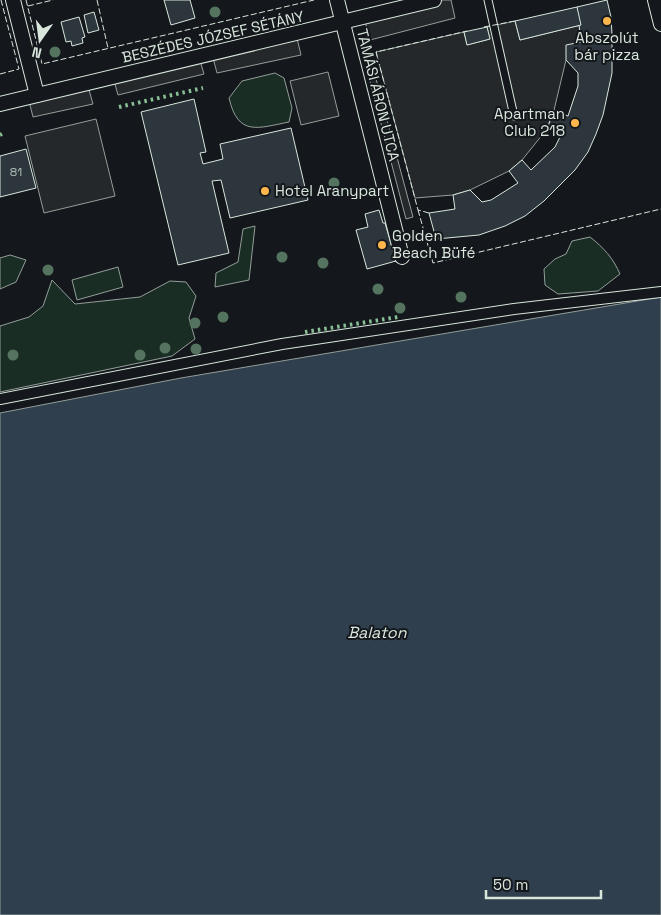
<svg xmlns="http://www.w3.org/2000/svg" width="661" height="915" font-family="'Space Grotesk',sans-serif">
<rect width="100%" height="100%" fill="#14181c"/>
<g fill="#1a2d24" stroke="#939e99">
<path d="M275 73 284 78 292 108 289 122C258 128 238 137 229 98L242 81Z"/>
<polygon points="255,226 249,280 215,287 216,273 238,262 243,229"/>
<path d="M590 237C604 248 613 258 620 274L598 291 558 294 545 285 544 269 555 259 566 254 572 241Z"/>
<polygon points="10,255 26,260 16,282 0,289 0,258"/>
<polygon points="118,267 123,287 77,300 72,280"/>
<polygon points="52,280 75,304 140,297 170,281 186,282 196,296 189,318 195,339 172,356 0,392 0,326 29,317 43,306"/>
</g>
<g fill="#24282b" stroke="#939e99">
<polygon points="434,0 451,0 455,18 370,40 364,17"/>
<polygon points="515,21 520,40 581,25 581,42 566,60 554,110 547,129 522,160 509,171 470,190 453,195 415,198 376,52 464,32 467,45 490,39 487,27"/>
<polygon points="296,34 301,55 217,73 212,54"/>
<polygon points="199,57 204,74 118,95 113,77"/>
<polygon points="372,64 413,217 406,219 366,66"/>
<polygon points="328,72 339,116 301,125 290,81"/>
<polygon points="87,83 93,104 33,117 28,97"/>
<polygon points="96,119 115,196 44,213 25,136"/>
</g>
<polygon fill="#2f3f4d" stroke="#939e99" points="661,297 661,915 0,915 0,413 181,378"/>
<g fill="#2c363c" stroke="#d8e6dc">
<polygon points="164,0 190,0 195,18 171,25"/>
<polygon points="607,0 611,17 612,34 612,73 603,115 596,134 588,152 575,170 544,201 525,216 505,226 479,235 436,239 429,213 455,209 453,195 470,190 482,202 491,200 518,183 509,171 522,160 531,170 555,147 561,135 547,129 554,110 568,116 578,86 578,73 566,60 566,45 581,42 577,7"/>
<polygon points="577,7 581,25 520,40 515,21"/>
<polygon points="94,12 99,30 88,33 84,15"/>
<polygon points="79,17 85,37 82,38 83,43 72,46 71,41 66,42 61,22"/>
<polygon points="487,27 490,39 467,45 464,32"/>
<polygon points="194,99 206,152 200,153 203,164 223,159 220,144 291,128 308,200 230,218 221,180 212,181 229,253 178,265 141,112"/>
<polygon points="26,149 36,188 0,197 0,156"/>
<polygon points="379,210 383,223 385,223 396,261 367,269 356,230 368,227 365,214"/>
</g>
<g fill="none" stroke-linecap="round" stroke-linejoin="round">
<defs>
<polyline id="service" points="488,0 514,116"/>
<polyline id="pedestrian" points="0,399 282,344 514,309 661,292"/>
<g id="minor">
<polyline points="13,0 37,95"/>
<polyline points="337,0 402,257"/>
<polyline points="655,0 661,24"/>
<polyline points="0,104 434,0"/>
</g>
</defs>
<use href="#service" stroke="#d8e6dc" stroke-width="9"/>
<use href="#pedestrian" stroke="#d8e6dc" stroke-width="12"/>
<use href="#minor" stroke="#d8e6dc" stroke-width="16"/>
<use href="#service" stroke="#14181c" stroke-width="7"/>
<use href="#pedestrian" stroke="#14181c" stroke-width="10"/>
<use href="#minor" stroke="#14181c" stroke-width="14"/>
<g stroke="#8ac095" stroke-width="4" stroke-dasharray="2.5 4" stroke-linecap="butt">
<polyline points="119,107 203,88"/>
<polyline points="0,135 2,134"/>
<polyline points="305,332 398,317"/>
</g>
<g stroke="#d8e6dc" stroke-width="1" stroke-dasharray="6 2.5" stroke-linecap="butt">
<polyline points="26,0 42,64 314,0"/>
<polyline points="97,0 108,48"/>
<polyline points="28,6 53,0"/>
<polyline points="484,27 515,21"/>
<polyline points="0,74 19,69 1,0"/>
<polyline points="418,210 433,263 661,209"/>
<polyline points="429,213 418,210 376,52 467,31"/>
</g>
</g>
<g fill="#55745f">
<circle cx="215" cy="12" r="5.5"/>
<circle cx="55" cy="52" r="5.5"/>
<circle cx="334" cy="183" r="5.5"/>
<circle cx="282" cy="257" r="5.5"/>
<circle cx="323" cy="263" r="5.5"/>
<circle cx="48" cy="270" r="5.5"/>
<circle cx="378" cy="289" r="5.5"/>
<circle cx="461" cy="297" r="5.5"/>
<circle cx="400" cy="308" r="5.5"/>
<circle cx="223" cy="317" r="5.5"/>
<circle cx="195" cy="323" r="5.5"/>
<circle cx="165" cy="348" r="5.5"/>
<circle cx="196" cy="349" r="5.5"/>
<circle cx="13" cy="355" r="5.5"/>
<circle cx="140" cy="355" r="5.5"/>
</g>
<g fill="#ffb74d" stroke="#14181c" stroke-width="2">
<circle cx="607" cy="21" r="5"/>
<circle cx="575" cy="123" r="5"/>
<circle cx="265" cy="191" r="5"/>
<circle cx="382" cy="245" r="5"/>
</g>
<g text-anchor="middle" stroke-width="4" stroke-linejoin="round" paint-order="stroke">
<g font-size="12" fill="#adbab4">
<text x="16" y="176">81</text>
</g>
<g font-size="15" fill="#d8e6dc" stroke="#14181c">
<text transform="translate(213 37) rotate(-13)" y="5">BESZÉDES JÓZSEF SÉTÁNY</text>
<text transform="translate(378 95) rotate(76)" y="5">TAMÁSI ÁRON UTCA</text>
</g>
<g font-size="15" fill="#d8e6dc" stroke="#14181c" text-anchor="start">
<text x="607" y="43" text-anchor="middle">Abszolút<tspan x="607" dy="17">bár pizza</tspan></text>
<text x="565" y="119" text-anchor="end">Apartman<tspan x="565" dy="17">Club 218</tspan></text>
<text x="275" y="196">Hotel Aranypart</text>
<text x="392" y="241">Golden<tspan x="392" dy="17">Beach Büfé</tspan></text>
</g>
<g font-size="16" font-style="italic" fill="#d8e6dc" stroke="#14181c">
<text x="377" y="638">Balaton</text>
</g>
</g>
<g transform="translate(40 40) rotate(194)" stroke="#14181c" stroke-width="4" paint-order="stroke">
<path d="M0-4L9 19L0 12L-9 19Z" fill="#d8e6dc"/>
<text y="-8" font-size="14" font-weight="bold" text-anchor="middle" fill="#d8e6dc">N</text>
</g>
<path d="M486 890v8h115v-8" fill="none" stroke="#d8e6dc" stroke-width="2.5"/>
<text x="493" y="890" font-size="15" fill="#d8e6dc" stroke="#14181c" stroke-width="4" paint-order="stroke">50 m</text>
</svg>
